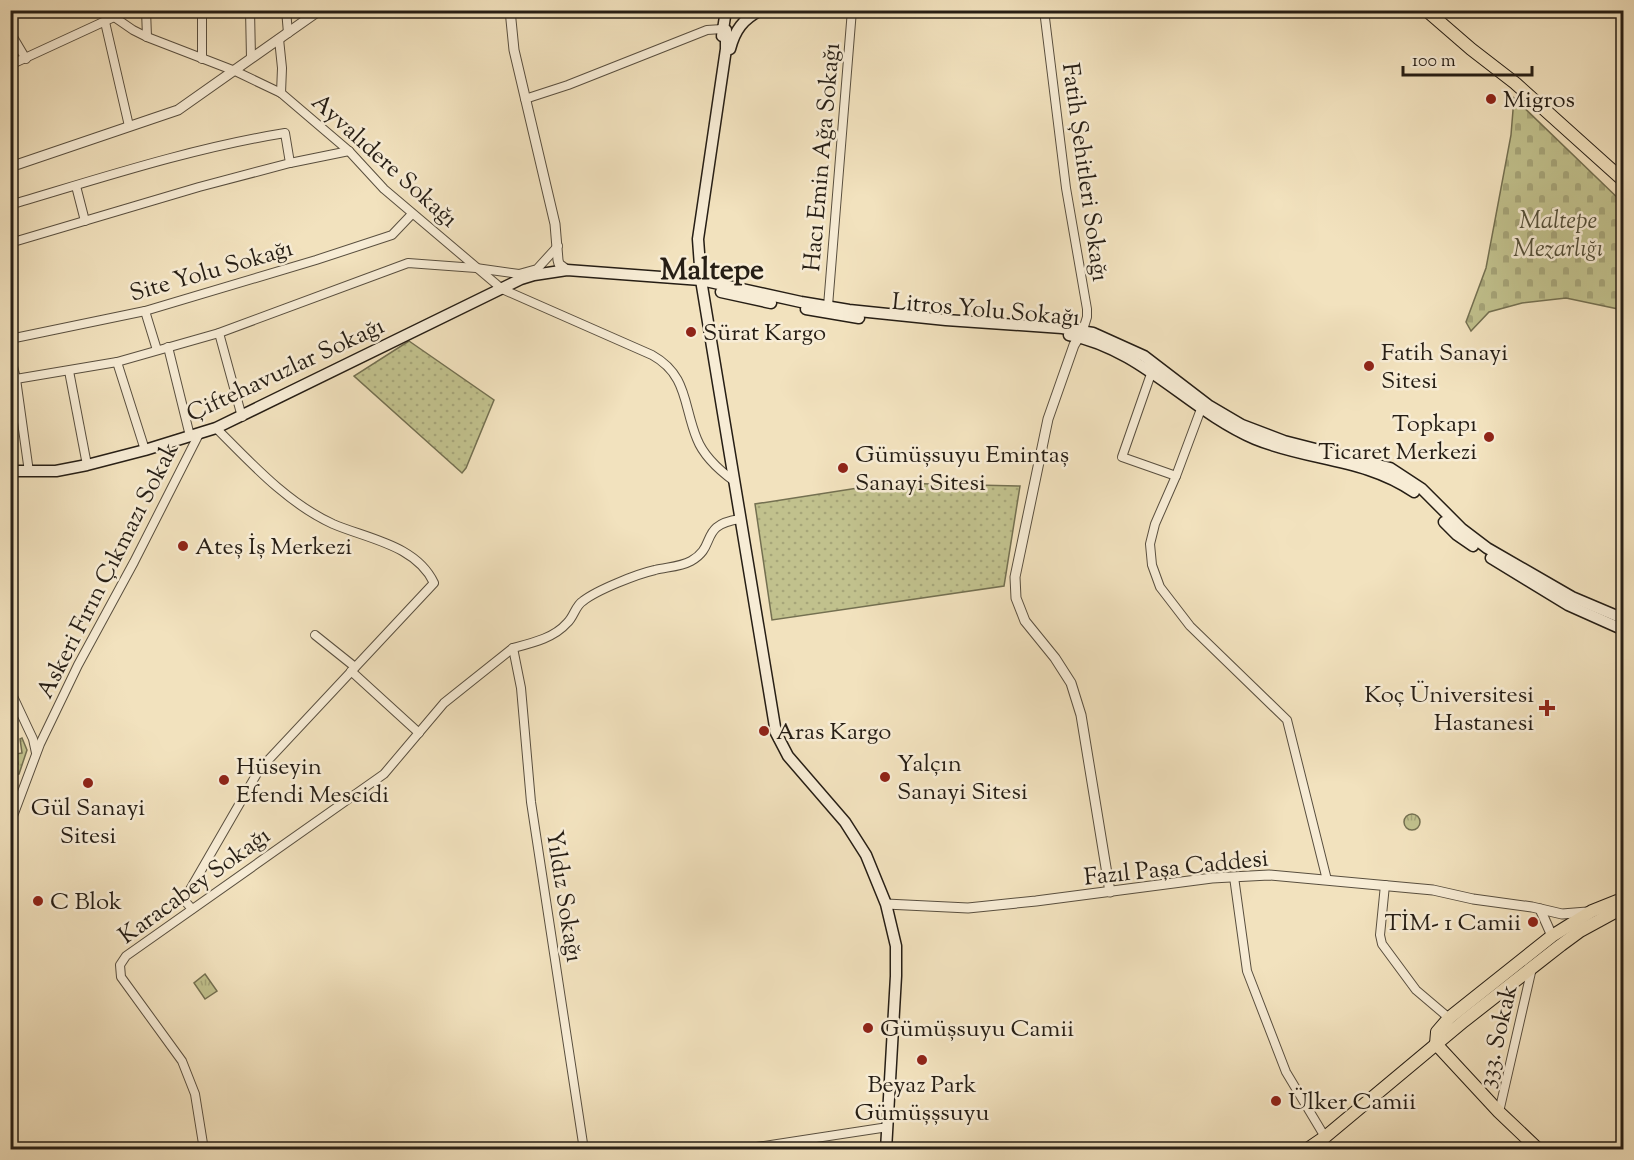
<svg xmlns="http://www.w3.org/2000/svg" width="1634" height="1160" font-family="'Sorts Mill Goudy',serif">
<defs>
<pattern id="grass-dots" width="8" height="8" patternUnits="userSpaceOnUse" patternTransform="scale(1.5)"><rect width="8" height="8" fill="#c1c18d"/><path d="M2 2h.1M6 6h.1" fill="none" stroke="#a6a579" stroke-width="1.8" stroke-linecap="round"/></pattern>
<pattern id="cemetery-stones" width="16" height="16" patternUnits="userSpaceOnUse" patternTransform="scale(1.5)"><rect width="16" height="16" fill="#c1c18d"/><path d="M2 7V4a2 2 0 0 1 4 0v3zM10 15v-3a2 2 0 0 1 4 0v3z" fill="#a6a579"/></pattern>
<pattern id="park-tufts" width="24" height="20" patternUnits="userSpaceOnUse" patternTransform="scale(1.5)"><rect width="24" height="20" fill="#c1c18d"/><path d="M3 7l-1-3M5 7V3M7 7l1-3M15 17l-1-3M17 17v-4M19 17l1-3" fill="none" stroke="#a6a579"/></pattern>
</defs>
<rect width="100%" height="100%" fill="#f2e2be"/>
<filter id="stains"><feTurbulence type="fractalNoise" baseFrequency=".00333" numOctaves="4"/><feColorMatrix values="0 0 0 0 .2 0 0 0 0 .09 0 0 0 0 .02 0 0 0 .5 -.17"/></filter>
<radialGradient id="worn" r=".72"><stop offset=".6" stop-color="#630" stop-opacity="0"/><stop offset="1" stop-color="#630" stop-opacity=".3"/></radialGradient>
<g fill="url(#grass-dots)" stroke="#747051" stroke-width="1.5">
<polygon points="409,341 494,400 466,468 462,473 354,376"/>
<polygon points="890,483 1020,486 1004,586 772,620 755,504"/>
<polygon points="22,738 27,750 19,774 12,775 11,766 18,764 16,754 22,753 20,739"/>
</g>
<polygon fill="url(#cemetery-stones)" stroke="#747051" stroke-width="1.5" points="1514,98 1623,203 1623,310 1566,298 1522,303 1489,312 1471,331 1466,322 1486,268 1511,135"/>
<g fill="url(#park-tufts)" stroke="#747051" stroke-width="1.5">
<circle cx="1412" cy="822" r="8"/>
<polygon points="205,974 217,991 205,999 194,983"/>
</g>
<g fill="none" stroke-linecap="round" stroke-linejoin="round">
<defs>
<g id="minor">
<path d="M104 10 133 30 147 37 235 71 281 93 349 151 384 189 502 289 652 355C688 375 683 405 697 439 704 457 719 470 734 481"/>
<polyline points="146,10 147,37"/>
<polyline points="250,10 251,58"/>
<polyline points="286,10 288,33"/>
<polyline points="1044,10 1066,188 1087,309 1087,317 1082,333"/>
<polyline points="105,22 129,126"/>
<polyline points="10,32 26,59"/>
<polyline points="279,39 282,68 281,93"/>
<polyline points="202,59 202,10"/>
<polyline points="10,65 114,17"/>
<polyline points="525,99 568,85 707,30 722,29"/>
<polyline points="290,163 349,151"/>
<polyline points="76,186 85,221"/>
<path d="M10 205C101 178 192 148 285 133L290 163 199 187 10 243"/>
<polyline points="828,306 852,10"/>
<polyline points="145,311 157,350"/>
<polyline points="219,333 242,417"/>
<polyline points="10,339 145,311 316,260 392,235 412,214"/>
<polyline points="168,347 190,436"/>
<polyline points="10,354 16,379 29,472"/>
<polyline points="117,362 145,450"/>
<polyline points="69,371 87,465"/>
<polyline points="1152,371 1122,457 1176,476"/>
<polyline points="10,380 117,362 219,333 408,263 476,268 519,274 537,269 558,246"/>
<polyline points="1201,409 1176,476 1155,524 1150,544 1152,565 1160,587 1190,626 1287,720 1327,880"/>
<polyline points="315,635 355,667"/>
<polyline points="513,648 521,688 531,802 584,1150"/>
<polyline points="351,671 419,733"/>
<polyline points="10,690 33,739 36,753"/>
<polyline points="10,824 40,744 78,665 134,562 199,434"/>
<polyline points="1234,877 1247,971 1286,1072 1325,1137"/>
<polyline points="1385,885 1380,935 1382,944 1416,990 1449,1018"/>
<path d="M192 909 184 900 259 770 434 583C416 545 368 539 333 524 287 503 251 463 216 428"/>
<polyline points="1499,1112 1532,968"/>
<path d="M204 1150 195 1094 182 1061 121 977 120 965 126 956 384 774 444 703 513 648C532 643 554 638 567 623 574 617 575 606 583 601 597 590 637 574 655 570 667 567 680 567 691 561 718 546 698 525 740 519"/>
<polyline points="737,1150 888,1127"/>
</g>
<g id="tertiary">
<polyline points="510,10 514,50 555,224 558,260 559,264 567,270"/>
<polyline points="10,167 178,110 320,10"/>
<polyline points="1079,337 1074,345 1048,419 1015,577 1016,598 1025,621 1055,658 1071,683 1081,715 1110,892"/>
<polyline points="886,904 968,908 1036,901 1212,878 1269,875 1433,890 1473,899 1532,907 1562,914 1587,912"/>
<polyline points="1540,909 1552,936"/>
</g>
<g id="secondary">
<polyline points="722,29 726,30 726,49 698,239 701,280 776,733 788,756 845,822 866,855 886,904 896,946 896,976 886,1150"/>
<polyline points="722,36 726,10"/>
<path d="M730 49C735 30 743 19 761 10"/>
<polyline points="721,292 771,303"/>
<polyline points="806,309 859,318"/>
<path d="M1069 335C1142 349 1188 410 1255 439 1308 461 1365 458 1414 492"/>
<polyline points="10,471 56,471 87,465 145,450 216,428 521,279 534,275 567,270 701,280 801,302 849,310 946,320 1062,328 1093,333 1144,356 1208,405 1242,425 1284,441 1390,468 1422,489 1462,529 1487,548 1572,597 1624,619"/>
<polyline points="1444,522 1457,535 1473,546"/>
<polyline points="1491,558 1568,605 1624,630"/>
</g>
<g id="primary">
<polyline points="1426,10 1471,49 1515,83 1624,181"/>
<polyline points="1436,1044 1437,1032 1449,1018 1552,936 1592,911 1622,899"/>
<polyline points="1436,1044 1499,1112 1539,1150"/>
<polyline points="1306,1150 1325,1137 1464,1021 1561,945 1580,931 1624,907"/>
</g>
</defs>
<use href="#minor" stroke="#594f3f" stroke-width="10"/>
<use href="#tertiary" stroke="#594f3f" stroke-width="11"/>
<use href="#secondary" stroke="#261e15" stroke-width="13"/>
<use href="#primary" stroke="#261e15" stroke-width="14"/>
<use href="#minor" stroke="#f7ecd5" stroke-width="8"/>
<use href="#tertiary" stroke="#f7ecd5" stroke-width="9"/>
<use href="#secondary" stroke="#f7ecd5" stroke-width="10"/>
<use href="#primary" stroke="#f2e2be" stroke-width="12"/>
</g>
<g fill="#8f2418" stroke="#f7ecd5" stroke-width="2">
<circle cx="1491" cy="99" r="6"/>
<circle cx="691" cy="332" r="6"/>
<circle cx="1369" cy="366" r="6"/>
<circle cx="1489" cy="437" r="6"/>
<circle cx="843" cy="468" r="6"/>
<circle cx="183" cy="546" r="6"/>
<path d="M1544 699h6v6h6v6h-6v6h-6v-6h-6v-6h6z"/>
<circle cx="764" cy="731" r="6"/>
<circle cx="885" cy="777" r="6"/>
<circle cx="224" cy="780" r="6"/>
<circle cx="88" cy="783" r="6"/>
<circle cx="38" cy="901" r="6"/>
<circle cx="1533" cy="922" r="6"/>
<circle cx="868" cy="1028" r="6"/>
<circle cx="922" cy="1060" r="6"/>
<circle cx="1276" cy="1101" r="6"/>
</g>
<g text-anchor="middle" stroke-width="5" stroke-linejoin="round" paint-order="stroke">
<g font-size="24" fill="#261e15" stroke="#f7ecd5" text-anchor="start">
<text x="1503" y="107">Migros</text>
<text x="703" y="340">Sürat Kargo</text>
<text x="1381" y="360">Fatih Sanayi<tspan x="1381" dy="28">Sitesi</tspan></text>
<text x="1477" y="431" text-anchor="end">Topkapı<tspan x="1477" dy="28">Ticaret Merkezi</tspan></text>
<text x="855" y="462">Gümüşsuyu Emintaş<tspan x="855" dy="28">Sanayi Sitesi</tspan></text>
<text x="195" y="554">Ateş İş Merkezi</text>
<text x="1534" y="702" text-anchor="end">Koç Üniversitesi<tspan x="1534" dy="28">Hastanesi</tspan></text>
<text x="776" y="739">Aras Kargo</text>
<text x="897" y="771">Yalçın<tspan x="897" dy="28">Sanayi Sitesi</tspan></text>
<text x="236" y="774">Hüseyin<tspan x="236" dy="28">Efendi Mescidi</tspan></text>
<text x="88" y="815" text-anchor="middle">Gül Sanayi<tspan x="88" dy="28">Sitesi</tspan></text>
<text x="50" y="909">C Blok</text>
<text x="1521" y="930" text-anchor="end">TİM- 1 Camii</text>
<text x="880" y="1036">Gümüşsuyu Camii</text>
<text x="922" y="1092" text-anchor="middle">Beyaz Park<tspan x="922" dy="28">Gümüşşsuyu</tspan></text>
<text x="1288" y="1109">Ülker Camii</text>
</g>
<g font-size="24" fill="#261e15" stroke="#f7ecd5">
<text transform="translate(821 157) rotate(-85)" y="8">Hacı Emin Ağa Sokağı</text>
<text transform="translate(385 160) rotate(42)" y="8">Ayvalıdere Sokağı</text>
<text transform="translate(1086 172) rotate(82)" y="8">Fatih Şehitleri Sokağı</text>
<text transform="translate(211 270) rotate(-16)" y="8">Site Yolu Sokağı</text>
<text transform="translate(986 309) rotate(5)" y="8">Litros Yolu Sokağı</text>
<text transform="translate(285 369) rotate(-25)" y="8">Çiftehavuzlar Sokağı</text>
<text transform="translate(107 570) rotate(-63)" y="8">Askeri Fırın Çıkmazı Sokak</text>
<text transform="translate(1176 867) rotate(-6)" y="8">Fazıl Paşa Caddesi</text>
<text transform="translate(194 885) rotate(-36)" y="8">Karacabey Sokağı</text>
<text transform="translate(565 896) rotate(81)" y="8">Yıldız Sokağı</text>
<text transform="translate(1497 1036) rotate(-77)" y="8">333. Sokak</text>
</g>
<g font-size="24" font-style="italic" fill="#544f39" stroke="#f7ecd5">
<text x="1558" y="228">Maltepe<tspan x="1558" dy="28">Mezarlığı</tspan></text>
</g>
<g font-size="30" font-weight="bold" fill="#261e15" stroke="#f7ecd5">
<text x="712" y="279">Maltepe</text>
</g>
</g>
<rect width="1634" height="1160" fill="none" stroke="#f2e2be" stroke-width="36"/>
<rect x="12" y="12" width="1610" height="1136" fill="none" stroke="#261e15" stroke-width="3"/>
<rect x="18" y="18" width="1598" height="1124" fill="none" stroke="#261e15" stroke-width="1.5"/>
<path d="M1403 66v9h129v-9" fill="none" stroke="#261e15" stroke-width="3"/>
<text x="1412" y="66" font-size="18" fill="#261e15" stroke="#f7ecd5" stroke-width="4.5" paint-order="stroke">100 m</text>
<rect width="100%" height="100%" filter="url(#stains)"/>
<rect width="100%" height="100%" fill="url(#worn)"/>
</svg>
